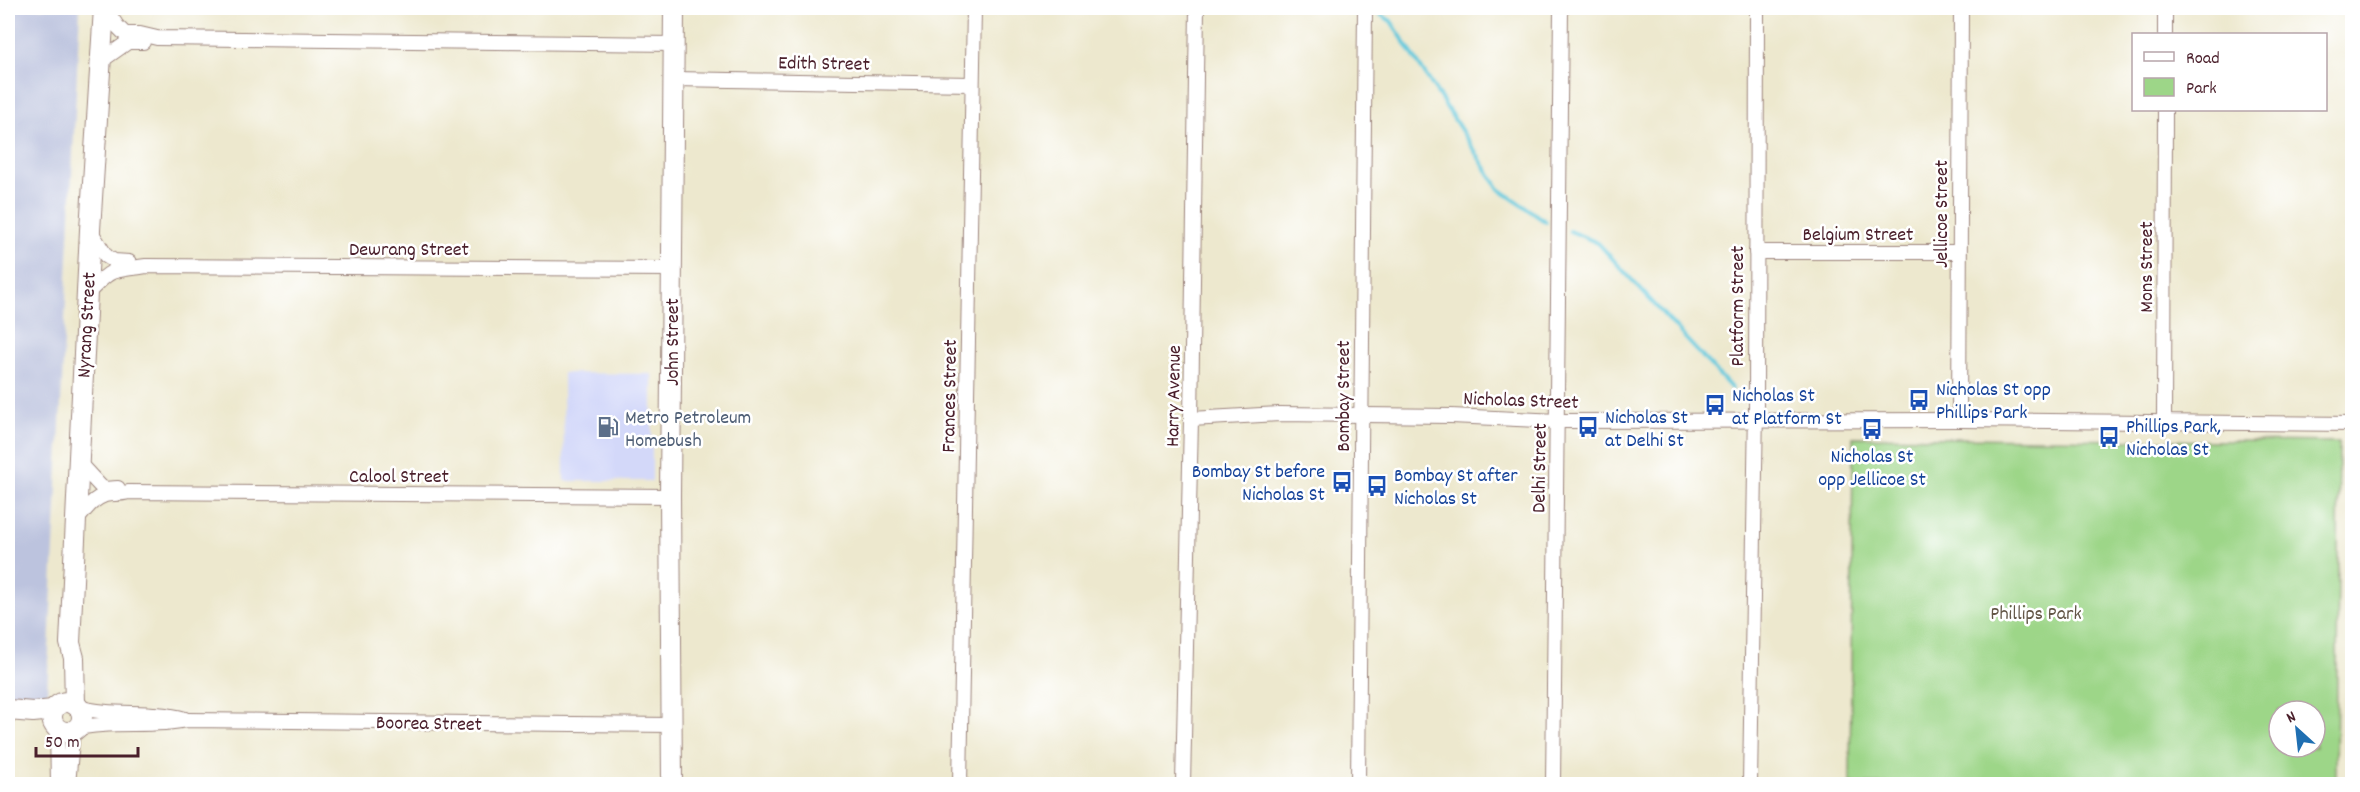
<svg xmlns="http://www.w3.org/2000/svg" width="2360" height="792" font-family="Dekko,sans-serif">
<rect width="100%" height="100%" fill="#fff"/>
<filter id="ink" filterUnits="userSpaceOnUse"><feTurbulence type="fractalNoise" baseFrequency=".0167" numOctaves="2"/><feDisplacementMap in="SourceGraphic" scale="12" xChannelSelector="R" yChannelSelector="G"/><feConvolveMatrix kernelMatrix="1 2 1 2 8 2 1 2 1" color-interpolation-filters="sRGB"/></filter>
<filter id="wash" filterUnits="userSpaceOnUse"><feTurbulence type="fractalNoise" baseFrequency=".008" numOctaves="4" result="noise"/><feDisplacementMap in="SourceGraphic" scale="24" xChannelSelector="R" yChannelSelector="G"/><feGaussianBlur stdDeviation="1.35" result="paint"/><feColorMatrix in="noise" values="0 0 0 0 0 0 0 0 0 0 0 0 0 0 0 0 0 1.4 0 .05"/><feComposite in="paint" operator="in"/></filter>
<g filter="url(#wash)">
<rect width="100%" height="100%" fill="#ede8ce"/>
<polygon fill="#d3d8f9" points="563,373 652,374 652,481 564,481"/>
<polygon fill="#bcc3de" points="8,8 80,8 47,692 40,697 8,694"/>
<path fill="#9dd688" stroke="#747a5a" stroke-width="1.5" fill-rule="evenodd" d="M1853 437 2339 442 2336 784H1850ZM2279 711H2315V747H2279Z"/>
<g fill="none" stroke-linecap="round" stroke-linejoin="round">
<g stroke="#60c8dc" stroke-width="4">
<polyline points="1381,15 1391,21 1499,189 1546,222"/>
<polyline points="1570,231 1598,243 1732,389"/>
</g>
</g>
</g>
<g filter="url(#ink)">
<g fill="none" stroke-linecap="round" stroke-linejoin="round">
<defs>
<g id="street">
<polyline points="105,8 117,26 125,34 140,34 157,38 674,44"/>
<polyline points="2165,34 2165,8"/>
<polyline points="101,61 128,42 143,42"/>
<polyline points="674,79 972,84"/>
<polyline points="90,230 106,256 114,261 129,262"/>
<polyline points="1756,252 1959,252"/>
<path d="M87 294C114 266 110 272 146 266L672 269"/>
<polyline points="1191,419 1279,414 1451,416 1558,421 1959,420 2352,424"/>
<polyline points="1959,420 1961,8"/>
<polyline points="2164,424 2165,110"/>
<polyline points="78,462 103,489 118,488"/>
<path d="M76 521C84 512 92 499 105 495 112 493 120 495 128 492L670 496"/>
<path d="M78 707C113 717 150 709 185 719"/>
<path d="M78 728C115 720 151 728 187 720L671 725"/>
<polyline points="57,729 58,784"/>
<polyline points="68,784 73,731"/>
<polyline points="960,784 974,8"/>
<polyline points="1183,784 1191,419 1197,8"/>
<polyline points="1358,784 1365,8"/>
<polyline points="1553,784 1561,8"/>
<polyline points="1750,784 1756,407 1757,8"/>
</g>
<g id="secondary">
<circle cx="67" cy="717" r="15"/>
<polyline points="75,705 74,658 70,643 90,230 104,8"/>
<polyline points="8,710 33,712 53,710"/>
<polyline points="672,784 670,496 674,8"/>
</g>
</defs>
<use href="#street" stroke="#9c847c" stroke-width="16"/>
<use href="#secondary" stroke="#9c847c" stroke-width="22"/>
<use href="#street" stroke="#fff" stroke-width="14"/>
<use href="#secondary" stroke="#fff" stroke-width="20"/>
</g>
</g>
<defs>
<symbol id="bus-bare" viewBox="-9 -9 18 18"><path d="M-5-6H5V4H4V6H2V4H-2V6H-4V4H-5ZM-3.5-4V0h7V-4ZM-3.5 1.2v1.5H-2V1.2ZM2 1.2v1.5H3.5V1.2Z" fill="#1a4fb4" stroke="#fff" stroke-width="2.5" paint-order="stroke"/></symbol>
<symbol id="fuel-bare" viewBox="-9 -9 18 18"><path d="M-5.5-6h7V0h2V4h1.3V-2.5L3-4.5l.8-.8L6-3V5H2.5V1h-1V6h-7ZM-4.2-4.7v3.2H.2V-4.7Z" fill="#5c6f8a" stroke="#fff" stroke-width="2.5" paint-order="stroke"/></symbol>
</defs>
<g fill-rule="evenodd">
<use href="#bus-bare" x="1904" y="385" width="30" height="30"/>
<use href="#bus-bare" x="1700" y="390" width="30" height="30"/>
<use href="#fuel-bare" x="593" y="412" width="30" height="30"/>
<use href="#bus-bare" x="1573" y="412" width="30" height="30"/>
<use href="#bus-bare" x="1857" y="414" width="30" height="30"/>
<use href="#bus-bare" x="2094" y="422" width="30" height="30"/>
<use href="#bus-bare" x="1327" y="467" width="30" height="30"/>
<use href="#bus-bare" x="1362" y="471" width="30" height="30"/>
</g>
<g text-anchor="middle" stroke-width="5" stroke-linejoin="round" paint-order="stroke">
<g font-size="20" fill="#4a1f2b" stroke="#fff">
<text transform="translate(824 62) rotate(1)" y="7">Edith Street</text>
<text transform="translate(1940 214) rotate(-90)" y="7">Jellicoe Street</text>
<text x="1858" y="240">Belgium Street</text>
<text x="409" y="255">Dewrang Street</text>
<text transform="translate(2145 267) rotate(-90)" y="7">Mons Street</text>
<text transform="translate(1736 306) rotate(-90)" y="7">Platform Street</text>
<text transform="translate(85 325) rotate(-87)" y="7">Nyrang Street</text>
<text transform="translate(671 342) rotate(-90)" y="7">John Street</text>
<text transform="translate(948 396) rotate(-89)" y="7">Frances Street</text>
<text transform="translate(1172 396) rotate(-89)" y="7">Harry Avenue</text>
<text transform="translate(1342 396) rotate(-90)" y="7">Bombay Street</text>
<text transform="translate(1521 399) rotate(2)" y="7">Nicholas Street</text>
<text transform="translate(1538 468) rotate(-89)" y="7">Delhi Street</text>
<text x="399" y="482">Calool Street</text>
<text transform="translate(429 722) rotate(1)" y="7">Boorea Street</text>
</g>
<g font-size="20" fill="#164399" stroke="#fff" text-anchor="start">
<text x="1936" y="395">Nicholas St opp<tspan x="1936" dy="23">Phillips Park</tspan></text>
<text x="1732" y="401">Nicholas St<tspan x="1732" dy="23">at Platform St</tspan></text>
<text x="1605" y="423">Nicholas St<tspan x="1605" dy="23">at Delhi St</tspan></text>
<text x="2126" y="432">Phillips Park,<tspan x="2126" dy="23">Nicholas St</tspan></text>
<text x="1872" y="462" text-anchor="middle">Nicholas St<tspan x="1872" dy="23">opp Jellicoe St</tspan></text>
<text x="1325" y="477" text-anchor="end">Bombay St before<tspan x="1325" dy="23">Nicholas St</tspan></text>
<text x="1394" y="481">Bombay St after<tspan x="1394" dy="23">Nicholas St</tspan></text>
</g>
<g font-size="20" fill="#4e5e75" stroke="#fff" text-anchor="start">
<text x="625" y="423">Metro Petroleum<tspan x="625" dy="23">Homebush</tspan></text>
</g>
<g font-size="20" fill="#635647" stroke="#fff">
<text x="2036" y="619">Phillips Park</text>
</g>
</g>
<rect width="2360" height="792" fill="none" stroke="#fff" stroke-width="30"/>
<rect x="2132" y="33" width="195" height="78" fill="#ffffff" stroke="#b7a5aa" stroke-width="1.5"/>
<rect x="2144" y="52" width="30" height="9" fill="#ffffff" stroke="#b7a5aa" stroke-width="1.5"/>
<text x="2186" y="63" font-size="18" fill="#4a1f2b">Road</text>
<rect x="2144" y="78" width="30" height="18" fill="#9dd688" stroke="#b7a5aa" stroke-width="1.5"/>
<text x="2186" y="93" font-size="18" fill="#4a1f2b">Park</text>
<g transform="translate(2297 729) rotate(333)"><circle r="28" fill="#ffffff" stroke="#b7a5aa" stroke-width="1.5"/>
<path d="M0-4.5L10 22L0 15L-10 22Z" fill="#1f6fb2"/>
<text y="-9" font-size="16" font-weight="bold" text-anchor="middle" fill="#4a1f2b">N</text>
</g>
<path d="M36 747v9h102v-9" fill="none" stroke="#4a1f2b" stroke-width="3"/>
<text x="45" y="747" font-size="18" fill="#4a1f2b" stroke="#ffffff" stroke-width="4.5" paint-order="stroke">50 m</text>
</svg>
